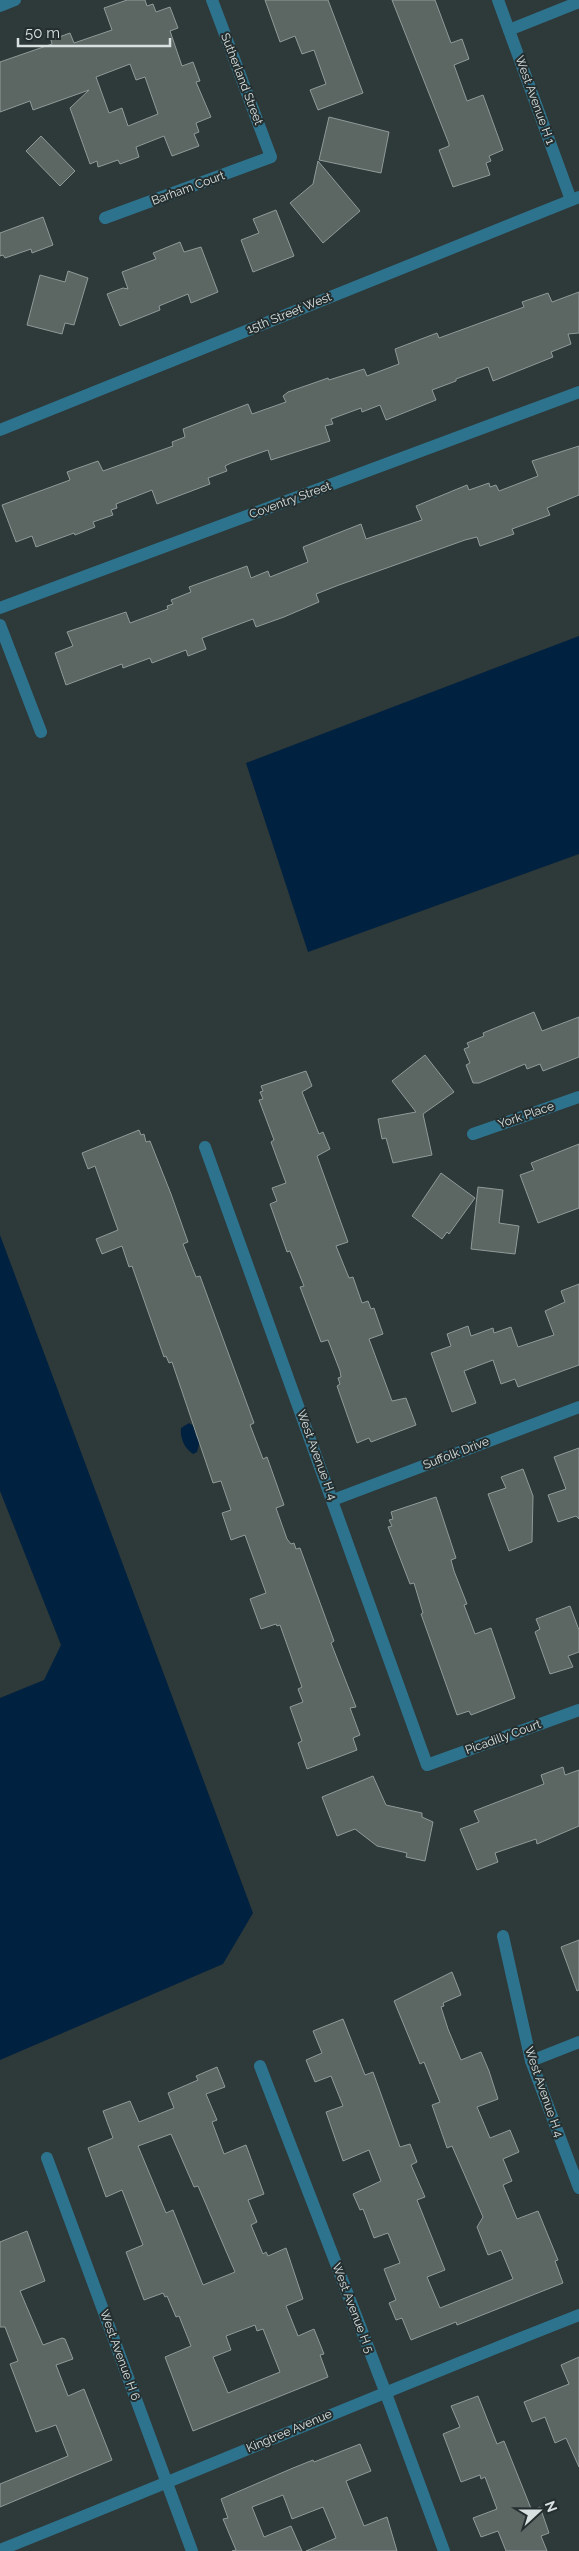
<svg xmlns="http://www.w3.org/2000/svg" width="579" height="2551" font-family="Raleway,sans-serif">
<rect width="100%" height="100%" fill="#2e3939"/>
<g fill="#002240">
<polygon points="579,636 579,854 308,952 246,763"/>
<polygon points="0,1235 253,1913 223,1964 0,2060 0,1698 44,1680 61,1645 0,1491"/>
<path d="M189 1423 194 1426 196 1436 200 1441 197 1452 193 1454C184 1448 180 1438 181 1428Z"/>
</g>
<g fill="#5c6764" stroke="#8f9b98" fill-rule="evenodd">
<path d="M127 0H145L147 6 153 4 156 12 170 7 178 28 170 31 182 66 193 62 200 81 196 82 211 117 196 123 199 132 194 134 199 146 172 156 164 136 136 147 139 157 120 164 118 160 98 167 97 161 90 164 70 108 89 90 33 110 30 101 0 112V62L52 44 51 40 70 33 74 43 112 30 104 8ZM130 64 136 80 145 77 158 114 128 126 122 108 109 113 96 77Z"/>
<polygon points="265,0 328,0 363,93 318,110 310,90 326,84 314,50 302,54 295,36 280,42"/>
<polygon points="392,0 435,0 451,43 462,39 469,59 454,65 467,101 483,95 503,150 489,156 491,161 486,163 490,175 453,187 439,150 449,146 449,144"/>
<polygon points="329,117 389,132 381,173 319,160"/>
<polygon points="41,136 75,171 60,186 26,151"/>
<polygon points="318,161 360,211 323,243 290,203 313,184"/>
<polygon points="276,210 294,256 253,272 241,240 259,233 253,219"/>
<polygon points="43,217 53,245 32,253 31,249 5,258 3,255 0,256 0,233"/>
<polygon points="180,242 184,252 201,247 218,292 191,303 188,294 159,306 160,310 120,326 107,294 123,288 128,289 122,272 156,259 153,253"/>
<polygon points="68,271 88,278 74,325 65,323 62,334 27,325 40,275 65,282"/>
<polygon points="579,292 579,333 568,334 571,344 551,352 553,357 493,381 488,367 456,379 456,381 432,390 436,400 386,420 380,405 362,412 361,408 331,419 333,424 325,426 330,441 271,460 268,450 231,463 225,466 227,471 208,478 210,484 157,504 152,490 116,504 117,508 111,510 113,515 93,522 95,527 75,535 74,533 36,547 32,536 16,542 2,505 70,480 67,472 98,461 103,471 173,446 172,442 185,437 183,429 227,412 248,404 252,414 286,402 283,396 288,392 328,378 329,380 364,369 367,376 399,364 395,349 437,333 439,338 524,307 522,302 548,293 552,302"/>
<polygon points="579,446 579,495 547,508 550,515 512,529 514,534 480,546 477,537 465,540 339,585 316,594 319,602 284,617 256,627 253,619 202,638 206,649 188,656 186,650 152,663 150,658 123,668 122,664 66,685 55,653 73,646 67,632 126,612 130,623 168,609 167,606 173,604 171,600 191,592 189,587 247,566 251,578 268,571 270,577 308,562 303,547 333,535 361,524 366,539 422,520 416,506 467,485 469,490 489,483 490,487 496,485 499,491 538,476 532,461"/>
<polygon points="534,1012 542,1031 579,1017 579,1057 543,1071 540,1064 527,1069 525,1064 479,1083 473,1083 466,1065 470,1063 464,1049 469,1047 467,1043 484,1036 483,1033"/>
<polygon points="425,1055 454,1092 423,1114 432,1155 393,1163 386,1138 382,1139 378,1119 416,1112 392,1081"/>
<polygon points="306,1071 312,1086 302,1092 319,1134 323,1132 330,1149 317,1156 348,1242 336,1246 349,1278 353,1277 362,1303 368,1301 371,1309 374,1308 383,1334 369,1339 392,1401 406,1398 416,1425 371,1442 369,1438 357,1443 337,1386 340,1384 338,1378 341,1377 340,1371 328,1340 321,1342 300,1287 304,1286 290,1251 287,1252 270,1204 277,1201 272,1188 286,1183 271,1142 274,1140 259,1100 263,1099 260,1092 263,1091 261,1086"/>
<polygon points="139,1130 141,1135 144,1134 146,1142 150,1141 171,1194 188,1242 183,1244 196,1277 200,1276 254,1423 250,1425 263,1459 267,1457 284,1505 276,1508 287,1539 291,1544 294,1543 296,1549 300,1548 334,1641 331,1643 356,1707 350,1708 360,1735 353,1738 357,1750 307,1769 298,1743 302,1741 290,1707 303,1702 298,1689 302,1687 280,1625 277,1626 276,1624 261,1629 250,1599 266,1593 245,1535 231,1540 222,1513 231,1510 221,1481 213,1483 172,1362 169,1363 166,1356 164,1357 132,1266 129,1267 122,1246 102,1254 96,1239 118,1230 95,1166 88,1169 82,1153"/>
<polygon points="579,1144 579,1208 538,1223 520,1175 534,1170 531,1163"/>
<polygon points="441,1173 475,1198 449,1234 447,1232 442,1239 412,1216"/>
<polygon points="478,1187 503,1190 499,1223 519,1226 515,1254 471,1249"/>
<polygon points="579,1284 579,1365 518,1387 515,1379 501,1384 493,1360 464,1371 476,1403 452,1412 431,1353 451,1346 447,1334 468,1326 471,1336 493,1328 494,1333 511,1327 518,1347 554,1335 545,1311 565,1302 561,1291"/>
<polygon points="579,1448 579,1519 576,1516 558,1522 548,1495 566,1489 554,1457"/>
<polygon points="523,1469 533,1496 532,1542 509,1551 488,1494 506,1488 501,1477"/>
<polygon points="436,1497 456,1558 451,1560 454,1571 467,1604 464,1605 475,1634 491,1628 515,1698 471,1715 469,1711 457,1715 421,1614 423,1613 414,1583 410,1584 388,1527 392,1526 389,1520 393,1519 391,1512"/>
<polygon points="570,1606 579,1630 579,1652 568,1656 573,1667 550,1674 535,1632 540,1629 536,1619"/>
<polygon points="563,1767 565,1775 579,1770 579,1826 537,1844 536,1839 495,1853 498,1862 477,1870 460,1829 479,1822 474,1811 544,1784 541,1775"/>
<polygon points="373,1776 386,1805 422,1813 422,1817 433,1822 425,1861 406,1857 407,1853 377,1846 355,1829 337,1836 322,1797"/>
<polygon points="579,1940 579,1990 577,1991 561,1947"/>
<polygon points="452,1972 461,1995 443,2003 444,2006 441,2007 448,2029 461,2060 481,2052 489,2071 498,2099 477,2107 490,2138 510,2130 519,2152 503,2159 512,2181 503,2185 517,2219 538,2211 558,2260 555,2261 563,2283 457,2325 456,2322 411,2340 402,2318 396,2320 389,2303 396,2300 384,2269 400,2263 388,2233 374,2238 363,2209 360,2210 353,2194 381,2181 369,2150 343,2161 326,2112 343,2106 331,2076 315,2082 306,2060 322,2053 313,2031 343,2019 365,2075 373,2072 400,2147 410,2144 417,2162 411,2165 425,2197 417,2200 445,2270 427,2277 440,2308 513,2279 501,2250 488,2255 477,2227 483,2217 452,2146 447,2148 432,2105 440,2102 424,2062 420,2064 394,2001"/>
<path d="M217 2067 225 2087 206 2094 217 2120 212 2122 224 2154 246 2145 264 2194 248 2200 257 2222 251 2225 263 2254 266 2252 268 2256 286 2248 303 2299 286 2306 298 2336 314 2329 324 2354 320 2355 328 2377 193 2431 165 2357 191 2346 179 2316 176 2317 167 2296 165 2297 163 2293 144 2300 126 2252 143 2245 122 2190 106 2197 88 2148 113 2138 103 2111 130 2101 139 2122 174 2108 168 2093 198 2080 196 2076ZM171 2134 194 2187 198 2186 235 2272 203 2285 173 2210 166 2213 138 2146ZM255 2325 257 2331 263 2329 280 2372 228 2393 213 2357 231 2350 226 2336Z"/>
<polygon points="27,2231 45,2281 20,2291 43,2345 62,2338 65,2339 73,2359 56,2365 68,2396 84,2389 112,2460 0,2507 0,2484 68,2456 56,2425 36,2432 10,2364 18,2361 5,2327 0,2327 0,2242"/>
<polygon points="579,2357 579,2467 566,2438 555,2443 545,2417 532,2422 524,2402 569,2384 561,2365"/>
<polygon points="478,2396 497,2444 504,2441 532,2511 540,2507 549,2533 541,2536 547,2551 506,2551 498,2531 481,2537 473,2518 497,2509 485,2477 481,2479 480,2475 461,2482 443,2434 460,2427 451,2406"/>
<polygon points="360,2444 371,2471 346,2481 364,2526 387,2517 397,2551 306,2551 336,2538 323,2507 292,2519 283,2495 252,2507 264,2537 291,2526 302,2551 232,2551 236,2550 223,2519 228,2518 221,2499 293,2468 313,2460 314,2462"/>
</g>
<g fill="none" stroke-linecap="round" stroke-linejoin="round">
<g stroke="#2e738d" stroke-width="12">
<polyline points="498,0 571,200"/>
<polyline points="0,6 15,0"/>
<polyline points="509,30 579,2"/>
<polyline points="105,218 271,157 212,0"/>
<polyline points="0,430 579,197"/>
<polyline points="0,608 579,392"/>
<polyline points="0,625 41,732"/>
<polyline points="473,1134 579,1097"/>
<polyline points="205,1147 427,1765 579,1710"/>
<polyline points="333,1500 579,1407"/>
<polyline points="503,1936 531,2061 579,2188"/>
<polyline points="531,2061 579,2042"/>
<polyline points="260,2066 385,2391 444,2551"/>
<polyline points="47,2158 192,2551"/>
<path d="M0 2550C193 2473 385 2391 579 2315"/>
</g>
</g>
<g text-anchor="middle" stroke-width="4" stroke-linejoin="round" paint-order="stroke">
<g font-size="12" fill="#d9e0e0" stroke="#242e2f">
<text transform="translate(242 79) rotate(69)" y="4">Sutherland Street</text>
<text transform="translate(535 100) rotate(70)" y="4">West Avenue H 1</text>
<text transform="translate(188 188) rotate(-20)" y="4">Barham Court</text>
<text transform="translate(289 313) rotate(-22)" y="4">15th Street West</text>
<text transform="translate(290 500) rotate(-20)" y="4">Coventry Street</text>
<text transform="translate(526 1115) rotate(-19)" y="4">York Place</text>
<text transform="translate(456 1453) rotate(-21)" y="4">Suffolk Drive</text>
<text transform="translate(317 1455) rotate(70)" y="4">West Avenue H 4</text>
<text transform="translate(503 1737) rotate(-20)" y="4">Picadilly Court</text>
<text transform="translate(544 2092) rotate(71)" y="4">West Avenue H 4</text>
<text transform="translate(353 2308) rotate(69)" y="4">West Avenue H 5</text>
<text transform="translate(120 2355) rotate(70)" y="4">West Avenue H 6</text>
<text transform="translate(289 2431) rotate(-23)" y="4">Kingtree Avenue</text>
</g>
</g>
<g transform="translate(539 2511) rotate(69)" stroke="#242e2f" stroke-width="4" paint-order="stroke">
<path d="M0-4L9 19L0 12L-9 19Z" fill="#d9e0e0"/>
<text y="-8" font-size="14" font-weight="bold" text-anchor="middle" fill="#d9e0e0">N</text>
</g>
<path d="M18 38v8h152v-8" fill="none" stroke="#d9e0e0" stroke-width="2.5"/>
<text x="25" y="38" font-size="15" fill="#d9e0e0" stroke="#242e2f" stroke-width="4" paint-order="stroke">50 m</text>
</svg>
